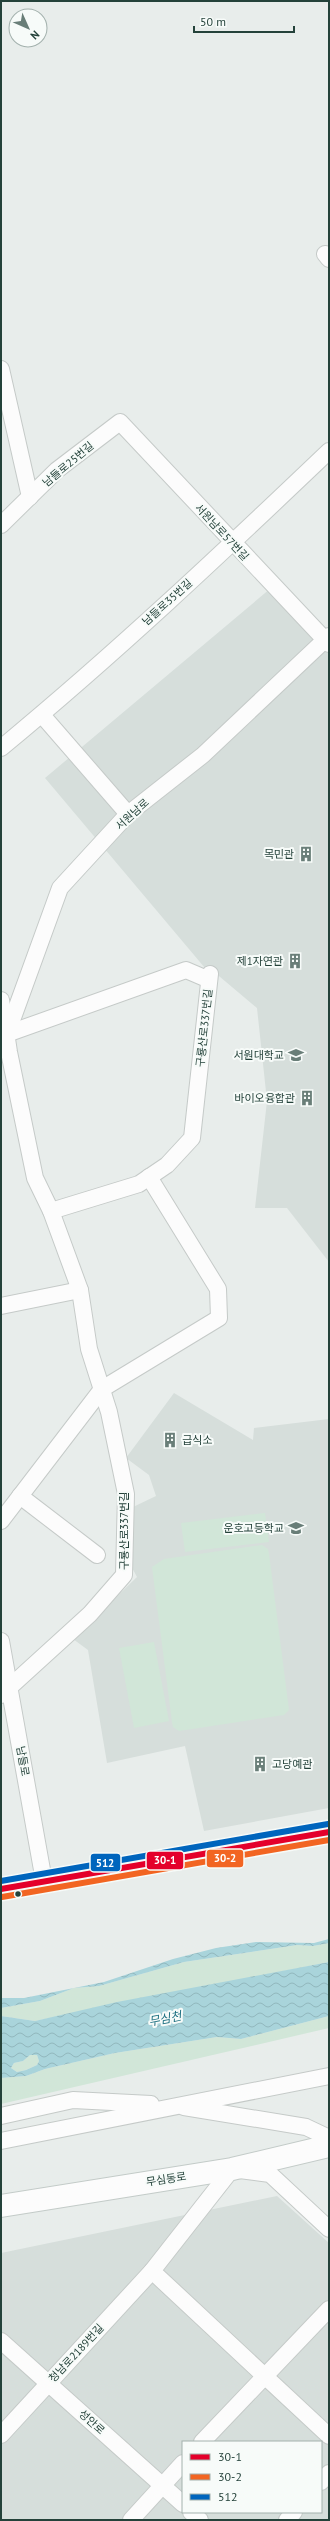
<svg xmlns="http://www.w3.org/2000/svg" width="330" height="2521" font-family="'PT Sans','Noto Sans KR',sans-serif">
<defs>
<pattern id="water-waves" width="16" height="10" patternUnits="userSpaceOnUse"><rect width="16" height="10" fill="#a9d4db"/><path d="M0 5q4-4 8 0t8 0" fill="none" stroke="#91b7bd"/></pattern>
</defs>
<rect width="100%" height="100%" fill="#e8edeb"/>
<g fill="#d6dedb" fill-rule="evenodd">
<polygon points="277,583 329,645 329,1262 287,1208 255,1208 267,1101 257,1008 213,971 210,974 45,778"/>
<polygon points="174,1393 253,1440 254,1428 329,1419 329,1808 204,1831 185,1746 107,1763 88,1650 73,1639 137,1577 130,1564 133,1507 156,1496 149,1475 126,1458"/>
<path d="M277 2196 329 2243V2520H1V2253ZM183 2442H321V2512H183Z"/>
</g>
<g fill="#d1e6d8">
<polygon points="265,1513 269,1542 185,1552 181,1523"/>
<polygon points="262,1545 268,1549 269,1554 289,1710 284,1715 179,1731 173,1727 172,1722 152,1567 164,1559"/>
<polygon points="154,1642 169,1721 134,1728 119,1648"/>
<polygon points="329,1943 329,1962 35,2021 1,2016 1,2008 40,2001 74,1988 99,1986 184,1962 297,1945 313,1946"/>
<polygon points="329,2016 329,2028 1,2104 1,2078 26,2076 45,2069 115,2053 217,2037 241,2039"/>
<polygon points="30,2055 37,2055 39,2061 37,2065 26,2070 17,2072 11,2068 14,2063 23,2061"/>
</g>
<g fill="url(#water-waves)" fill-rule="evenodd">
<polygon points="329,1939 329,1943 313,1946 297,1945 184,1962 99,1986 74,1988 40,2001 1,2008 1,1998 24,1998 104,1982 173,1959 216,1948 256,1942 314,1943"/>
<path d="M329 1962V2016L241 2039 217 2037 115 2053 45 2069 26 2076 1 2078V2016L35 2021 117 2002ZM30 2055H37L39 2061 37 2065 26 2070 17 2072 11 2068 14 2063 23 2061Z"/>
</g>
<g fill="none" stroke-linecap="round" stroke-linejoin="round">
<defs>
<g id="street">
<polyline points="325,254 329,259"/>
<polyline points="1,369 30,497"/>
<polyline points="1,525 57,470 120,422 329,644"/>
<polyline points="42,715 128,814"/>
<path d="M1 748C115 654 222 553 329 451"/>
<polyline points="1,1000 9,1052 35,1178 51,1211 80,1290 89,1349 109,1412 126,1494 124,1575 90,1614 1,1695"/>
<polyline points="7,1034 60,888 128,814 203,755 329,636"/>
<polyline points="1,1036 186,970 207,979 210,974 192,1138 167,1165 139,1184 51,1211"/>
<polyline points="1,1306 80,1290"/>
<polyline points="20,1496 97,1555"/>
<polyline points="1,1521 102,1389 219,1318 218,1289 149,1177"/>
<polyline points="1,1641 44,1881"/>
<polyline points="184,2107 306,2127 329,2138"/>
<polyline points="1,2116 73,2100 151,2104"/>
<polyline points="1,2141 329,2076"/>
<polyline points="152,2271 329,2436"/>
<polyline points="1,2341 183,2504"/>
<polyline points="1,2435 152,2271 232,2169 270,2174 329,2229"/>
<polyline points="202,2442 329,2309"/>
<polyline points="321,2482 329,2473"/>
<polyline points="191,2512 200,2520"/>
<polyline points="131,2520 183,2463"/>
<polyline points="287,2520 294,2512"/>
</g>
<g id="secondary">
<polyline points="1,1889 329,1832"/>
<polyline points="1,2206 232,2169 329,2146"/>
</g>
</defs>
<use href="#street" stroke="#c5cac8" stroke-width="18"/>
<use href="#secondary" stroke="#c3cbc8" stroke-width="24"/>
<use href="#street" stroke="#fcfcfc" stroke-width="16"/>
<use href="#secondary" stroke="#fcfcfc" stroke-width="22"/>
<defs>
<polyline id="bus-1" points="1,1889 329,1832"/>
<polyline id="bus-2" points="2,1897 329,1840"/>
<polyline id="bus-3" points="1,1881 328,1824"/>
</defs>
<use href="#bus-1" stroke="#f7fbf9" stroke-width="9"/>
<use href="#bus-2" stroke="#f7fbf9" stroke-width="9"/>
<use href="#bus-3" stroke="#f7fbf9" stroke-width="9"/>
<use href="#bus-1" stroke="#e4002b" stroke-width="6"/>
<use href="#bus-2" stroke="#f26522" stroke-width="6"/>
<use href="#bus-3" stroke="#0065bd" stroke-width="6"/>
</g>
<defs>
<symbol id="building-bare" viewBox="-9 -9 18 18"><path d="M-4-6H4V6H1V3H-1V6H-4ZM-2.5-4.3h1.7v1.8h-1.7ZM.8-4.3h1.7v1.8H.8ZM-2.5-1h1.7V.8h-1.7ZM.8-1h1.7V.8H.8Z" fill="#697e78" stroke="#f7fbf9" stroke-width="2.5" paint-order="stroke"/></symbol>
<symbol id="university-bare" viewBox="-9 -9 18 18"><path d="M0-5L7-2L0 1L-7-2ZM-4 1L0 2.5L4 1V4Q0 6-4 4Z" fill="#697e78" stroke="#f7fbf9" stroke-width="2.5" paint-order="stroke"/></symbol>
<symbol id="school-bare" viewBox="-9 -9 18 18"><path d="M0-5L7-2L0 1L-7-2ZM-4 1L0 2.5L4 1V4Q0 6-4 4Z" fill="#697e78" stroke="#f7fbf9" stroke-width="2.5" paint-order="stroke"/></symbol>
</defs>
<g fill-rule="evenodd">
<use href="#building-bare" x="295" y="843" width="22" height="22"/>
<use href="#building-bare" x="284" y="950" width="22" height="22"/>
<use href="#university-bare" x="285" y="1044" width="22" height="22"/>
<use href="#building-bare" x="296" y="1087" width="22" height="22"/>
<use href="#building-bare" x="159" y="1429" width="22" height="22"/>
<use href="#school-bare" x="285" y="1517" width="22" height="22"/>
<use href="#building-bare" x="249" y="1753" width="22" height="22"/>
</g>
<circle fill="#24423a" stroke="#f7fbf9" stroke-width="1.5" cx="18" cy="1894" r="3.5"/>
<g text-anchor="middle" stroke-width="4" stroke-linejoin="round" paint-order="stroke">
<g font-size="11" fill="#24423a" stroke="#f7fbf9">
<text transform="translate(68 464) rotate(-40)" y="4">남들로25번길</text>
<text transform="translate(222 532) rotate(47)" y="4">서원남로57번길</text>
<text transform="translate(167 602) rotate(-42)" y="4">남들로35번길</text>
<text transform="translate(132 814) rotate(-42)" y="4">서원남로</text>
<text transform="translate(204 1028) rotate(-84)" y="4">구룡산로337번길</text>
<text transform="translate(124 1531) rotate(-90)" y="4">구룡산로337번길</text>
<text transform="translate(23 1761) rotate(80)" y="4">남들로</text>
<text transform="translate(166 2179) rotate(-9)" y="4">무심동로</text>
<text transform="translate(76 2353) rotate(-47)" y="4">청남로2189번길</text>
<text transform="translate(92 2422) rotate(42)" y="4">성안로</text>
</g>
<g font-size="11" fill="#24423a" stroke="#f7fbf9" text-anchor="end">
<text x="294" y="858">목민관</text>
<text x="283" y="965">제1자연관</text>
<text x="284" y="1059">서원대학교</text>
<text x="295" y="1102">바이오융합관</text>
<text x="182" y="1444" text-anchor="start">급식소</text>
<text x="284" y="1532">운호고등학교</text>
<text x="272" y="1768" text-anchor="start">고당예관</text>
</g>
<g font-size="12" font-style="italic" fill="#1c6f80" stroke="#f7fbf9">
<text transform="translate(165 2019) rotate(-11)" y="4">무심천</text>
</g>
</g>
<g stroke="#f7fbf9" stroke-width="1.5">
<rect x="206" y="1849" width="38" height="19" rx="4" fill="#f26522"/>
<rect x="146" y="1851" width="38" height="19" rx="4" fill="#e4002b"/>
<rect x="90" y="1853" width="31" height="19" rx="4" fill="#0065bd"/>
</g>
<g font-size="11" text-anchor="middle" font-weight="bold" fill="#fff">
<text x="225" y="1862">30-2</text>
<text x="165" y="1864">30-1</text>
<text x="105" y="1867">512</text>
</g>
<rect width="330" height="2521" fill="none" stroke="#24423a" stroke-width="4"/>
<rect x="182" y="2441" width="140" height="72" fill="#f7fbf9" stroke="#a3b1ad"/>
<rect x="190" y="2454" width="20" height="6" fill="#e4002b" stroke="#a3b1ad"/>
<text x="218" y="2461" font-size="12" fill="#24423a">30-1</text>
<rect x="190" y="2474" width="20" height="6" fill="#f26522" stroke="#a3b1ad"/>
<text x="218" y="2481" font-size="12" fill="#24423a">30-2</text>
<rect x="190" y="2494" width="20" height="6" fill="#0065bd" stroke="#a3b1ad"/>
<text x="218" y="2501" font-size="12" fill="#24423a">512</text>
<g transform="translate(28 28) rotate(135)"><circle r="19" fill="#f7fbf9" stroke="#a3b1ad"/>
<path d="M0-3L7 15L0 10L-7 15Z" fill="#697e78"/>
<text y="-6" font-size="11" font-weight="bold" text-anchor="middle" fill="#24423a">N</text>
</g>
<path d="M194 26v6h100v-6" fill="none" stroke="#24423a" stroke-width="2"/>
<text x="200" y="26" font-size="12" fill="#24423a" stroke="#f7fbf9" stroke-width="3" paint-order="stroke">50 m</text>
</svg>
